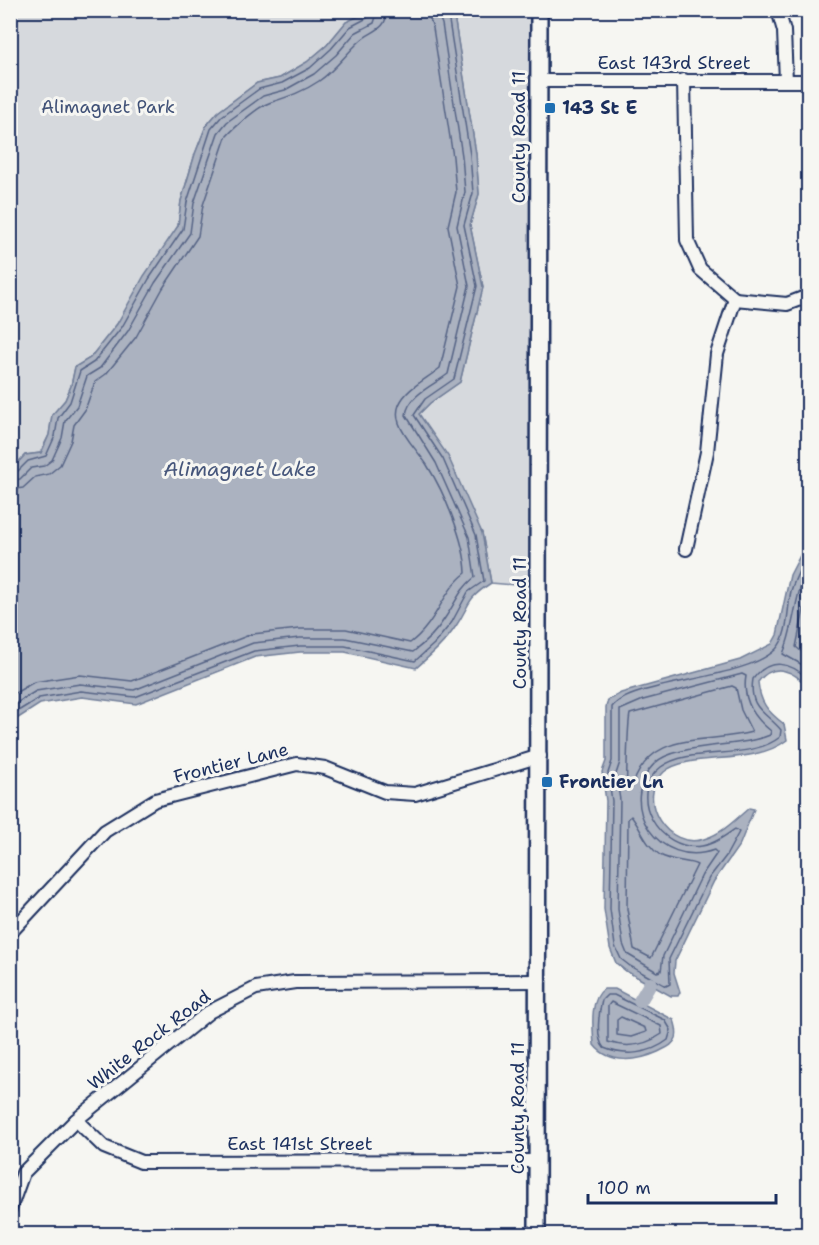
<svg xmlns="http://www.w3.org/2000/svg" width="819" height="1245" font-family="'Shantell Sans',sans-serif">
<rect width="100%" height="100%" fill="#f6f6f2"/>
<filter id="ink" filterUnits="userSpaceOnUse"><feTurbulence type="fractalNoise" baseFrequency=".0167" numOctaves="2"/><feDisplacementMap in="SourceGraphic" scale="12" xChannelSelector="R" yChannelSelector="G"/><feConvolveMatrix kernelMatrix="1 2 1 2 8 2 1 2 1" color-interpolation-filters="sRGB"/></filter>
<g filter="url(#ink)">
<g fill="#d6d9dd" stroke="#78849e" stroke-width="1.5">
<polygon points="11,11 370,11 346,22 327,45 307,62 280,78 257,83 218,112 206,126 195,154 181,201 178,226 117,324 90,358 75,367 71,386 65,400 52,415 49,435 40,453 25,455 11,470"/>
<polygon points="447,11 539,11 539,587 491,583 482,533 419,414 430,403 460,382 483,287 470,225 479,194 476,154 454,16"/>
</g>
<g fill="#abb2c0" stroke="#717e99" stroke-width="1.5">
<path d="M370 11H447L454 16 476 154 479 194 470 225 483 287 460 382 430 403 419 414 448 456 482 533 491 583C465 600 471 604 456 626 445 643 431 655 416 668L345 652H300L255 657 136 704 82 697 40 704 15 720 11 776V470L25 455 41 453 49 435 52 415 65 400 71 386 75 367 90 358 117 324 144 276 178 226 181 201 195 154 206 126 218 112 257 83 280 78 307 62 327 45 346 22Z"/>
<path d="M808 540V688C795 671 774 661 758 682 760 703 768 712 784 724L787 740C753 767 689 751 664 772 634 799 668 851 704 839 723 833 735 820 749 808L754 809 740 844 714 881 675 961 674 973 680 992 678 996H671L626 971 616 963 610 948 604 909 606 801 602 772 606 761V707L608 700 621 693 740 660 772 644 777 635 790 575Z"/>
<path d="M604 989H615L674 1020C676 1026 678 1032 676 1038 673 1046 665 1048 658 1052 638 1061 610 1065 594 1045 593 1029 589 999 604 989Z"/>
</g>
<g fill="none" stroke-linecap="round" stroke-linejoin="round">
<g stroke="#556385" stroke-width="1.5">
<polyline points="10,474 17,472 28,461 46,456 55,436 58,418 70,402 80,371 94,362 122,327 149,279 183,229 187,202 211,129 222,116 259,89 282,83 310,68 331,49 350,27 369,17 371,10"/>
<polyline points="10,481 20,479 31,468 44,466 52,460 62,438 65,421 77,406 87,376 100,368 128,331 155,283 190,233 194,203 218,133 227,122 263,96 285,90 314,74 336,55 355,33 374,23 378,10"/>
<path d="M10 490 23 488 35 477 49 474 60 465 71 441 74 425 85 410 95 382 106 374 136 337 163 288 198 236 203 205 226 137C234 128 257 107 269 103 287 97 303 92 319 81 335 70 345 55 359 42 370 30 387 32 387 10"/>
<path d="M808 553C802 566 795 577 791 591 787 608 789 635 776 649 746 680 631 681 612 707V761L608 773 612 801 610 909 615 946 621 959 630 966 666 986 670 984 669 959 709 878 726 856 739 832 735 829C725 836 714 844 702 846 659 853 625 794 661 767 691 745 749 762 780 737L781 730C766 712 748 709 753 679 769 657 791 662 808 679"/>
<path d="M808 569C794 595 795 626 783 654L808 668"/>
<polyline points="808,590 796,647 808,657"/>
<path d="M742 674 746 676C742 699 753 717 771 731L770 735C741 748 675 743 655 763 614 804 660 870 714 850L717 853 702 875 663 956 661 971 657 972 627 954 623 944 618 909 620 800 616 774 620 762V710L643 700Z"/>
<path d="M732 686 736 688 741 710 752 732C704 745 651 728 632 787L627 788C626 782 628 723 630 714Z"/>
<path d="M10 696 34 682 80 675 132 681 252 634 299 629H346L410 643C437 623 442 591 466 573 465 541 444 492 427 465 418 451 404 438 399 423 397 417 397 410 399 405 406 388 427 379 440 368L460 286 448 226 456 192 453 157 433 28 427 10"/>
<path d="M10 707 36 691 80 684 134 690 253 643 300 638H345L413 652C425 643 437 631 445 618 457 601 458 591 475 577L469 537 436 463 406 415C408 395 434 385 448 374L469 286 457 226 465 192 462 156 442 24 436 10"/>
<polyline points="10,716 39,698 81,691 135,697 254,651 300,646 345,646 415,661 434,644 452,622 468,592 484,581 476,535 443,459 414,415 425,399 454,379 477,286 464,225 473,193 470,155 449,21 444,10"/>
<path d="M631 816C641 828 645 845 660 855 672 862 689 860 697 865L651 958 634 949 627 909 628 819Z"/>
<path d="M607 995H614L665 1020 671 1030 668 1040C650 1054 625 1057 604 1048 595 1038 599 1012 602 1000Z"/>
<path d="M611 1002 661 1026 662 1034C646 1045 628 1049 608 1042V1006Z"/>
<polygon points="621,1017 645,1028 646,1032 631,1037 617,1035 617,1020"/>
</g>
<polyline stroke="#abb2c0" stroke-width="14" points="640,1001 650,984"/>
<defs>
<g id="minor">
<polyline points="778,10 784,31 786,81"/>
<polyline points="684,80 687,240 700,269 735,299"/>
<polyline points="539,81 808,81"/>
<polyline points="735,299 787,304 808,296"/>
<polyline points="686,549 707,452 717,354 735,299"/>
<polyline points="10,933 105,831 155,800 297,764 325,768 385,792 415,794 540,756"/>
<polyline points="76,1120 104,1147 141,1162 537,1161"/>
<polyline points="10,1209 23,1173 76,1120 209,1012 256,988 295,982 539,981"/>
</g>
<polyline id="tertiary" points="537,1234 539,10"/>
</defs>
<use href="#minor" stroke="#1b2f5e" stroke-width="16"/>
<use href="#tertiary" stroke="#1b2f5e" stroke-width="20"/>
<use href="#minor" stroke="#f6f6f2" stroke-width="12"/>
<use href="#tertiary" stroke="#f6f6f2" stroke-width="15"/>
</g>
</g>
<g fill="#1f6fb2" stroke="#f6f6f2" stroke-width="2">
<rect x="544" y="102" width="12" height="12" rx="3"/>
<rect x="541" y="776" width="12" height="12" rx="3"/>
</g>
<g text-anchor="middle" stroke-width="6" stroke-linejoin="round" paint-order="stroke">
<g font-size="18" fill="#1b2f5e" stroke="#f6f6f2">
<text x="674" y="69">East 143rd Street</text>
<text transform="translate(519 137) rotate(-90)" y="6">County Road 11</text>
<text transform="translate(520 623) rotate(-90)" y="6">County Road 11</text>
<text transform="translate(231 763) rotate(-14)" y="6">Frontier Lane</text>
<text transform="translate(149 1040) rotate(-38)" y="6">White Rock Road</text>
<text transform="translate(518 1108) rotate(-90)" y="6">County Road 11</text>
<text x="300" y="1150">East 141st Street</text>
</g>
<g font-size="18" fill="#405177" stroke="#f6f6f2">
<text x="108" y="113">Alimagnet Park</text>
</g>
<g font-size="18" font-weight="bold" fill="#1b2f5e" stroke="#f6f6f2" text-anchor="start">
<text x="562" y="114">143 St E</text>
<text x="559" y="788">Frontier Ln</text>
</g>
<g font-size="20" font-style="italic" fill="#46567b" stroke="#f6f6f2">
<text x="240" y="476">Alimagnet Lake</text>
</g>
</g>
<rect width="819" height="1245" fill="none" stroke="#f6f6f2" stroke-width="36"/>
<rect x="18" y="18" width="783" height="1209" fill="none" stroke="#1b2f5e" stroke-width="2" filter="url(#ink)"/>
<path d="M588 1194v9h188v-9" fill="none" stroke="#1b2f5e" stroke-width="3"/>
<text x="597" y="1194" font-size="18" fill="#1b2f5e" stroke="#f6f6f2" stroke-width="4.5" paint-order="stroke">100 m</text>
</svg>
